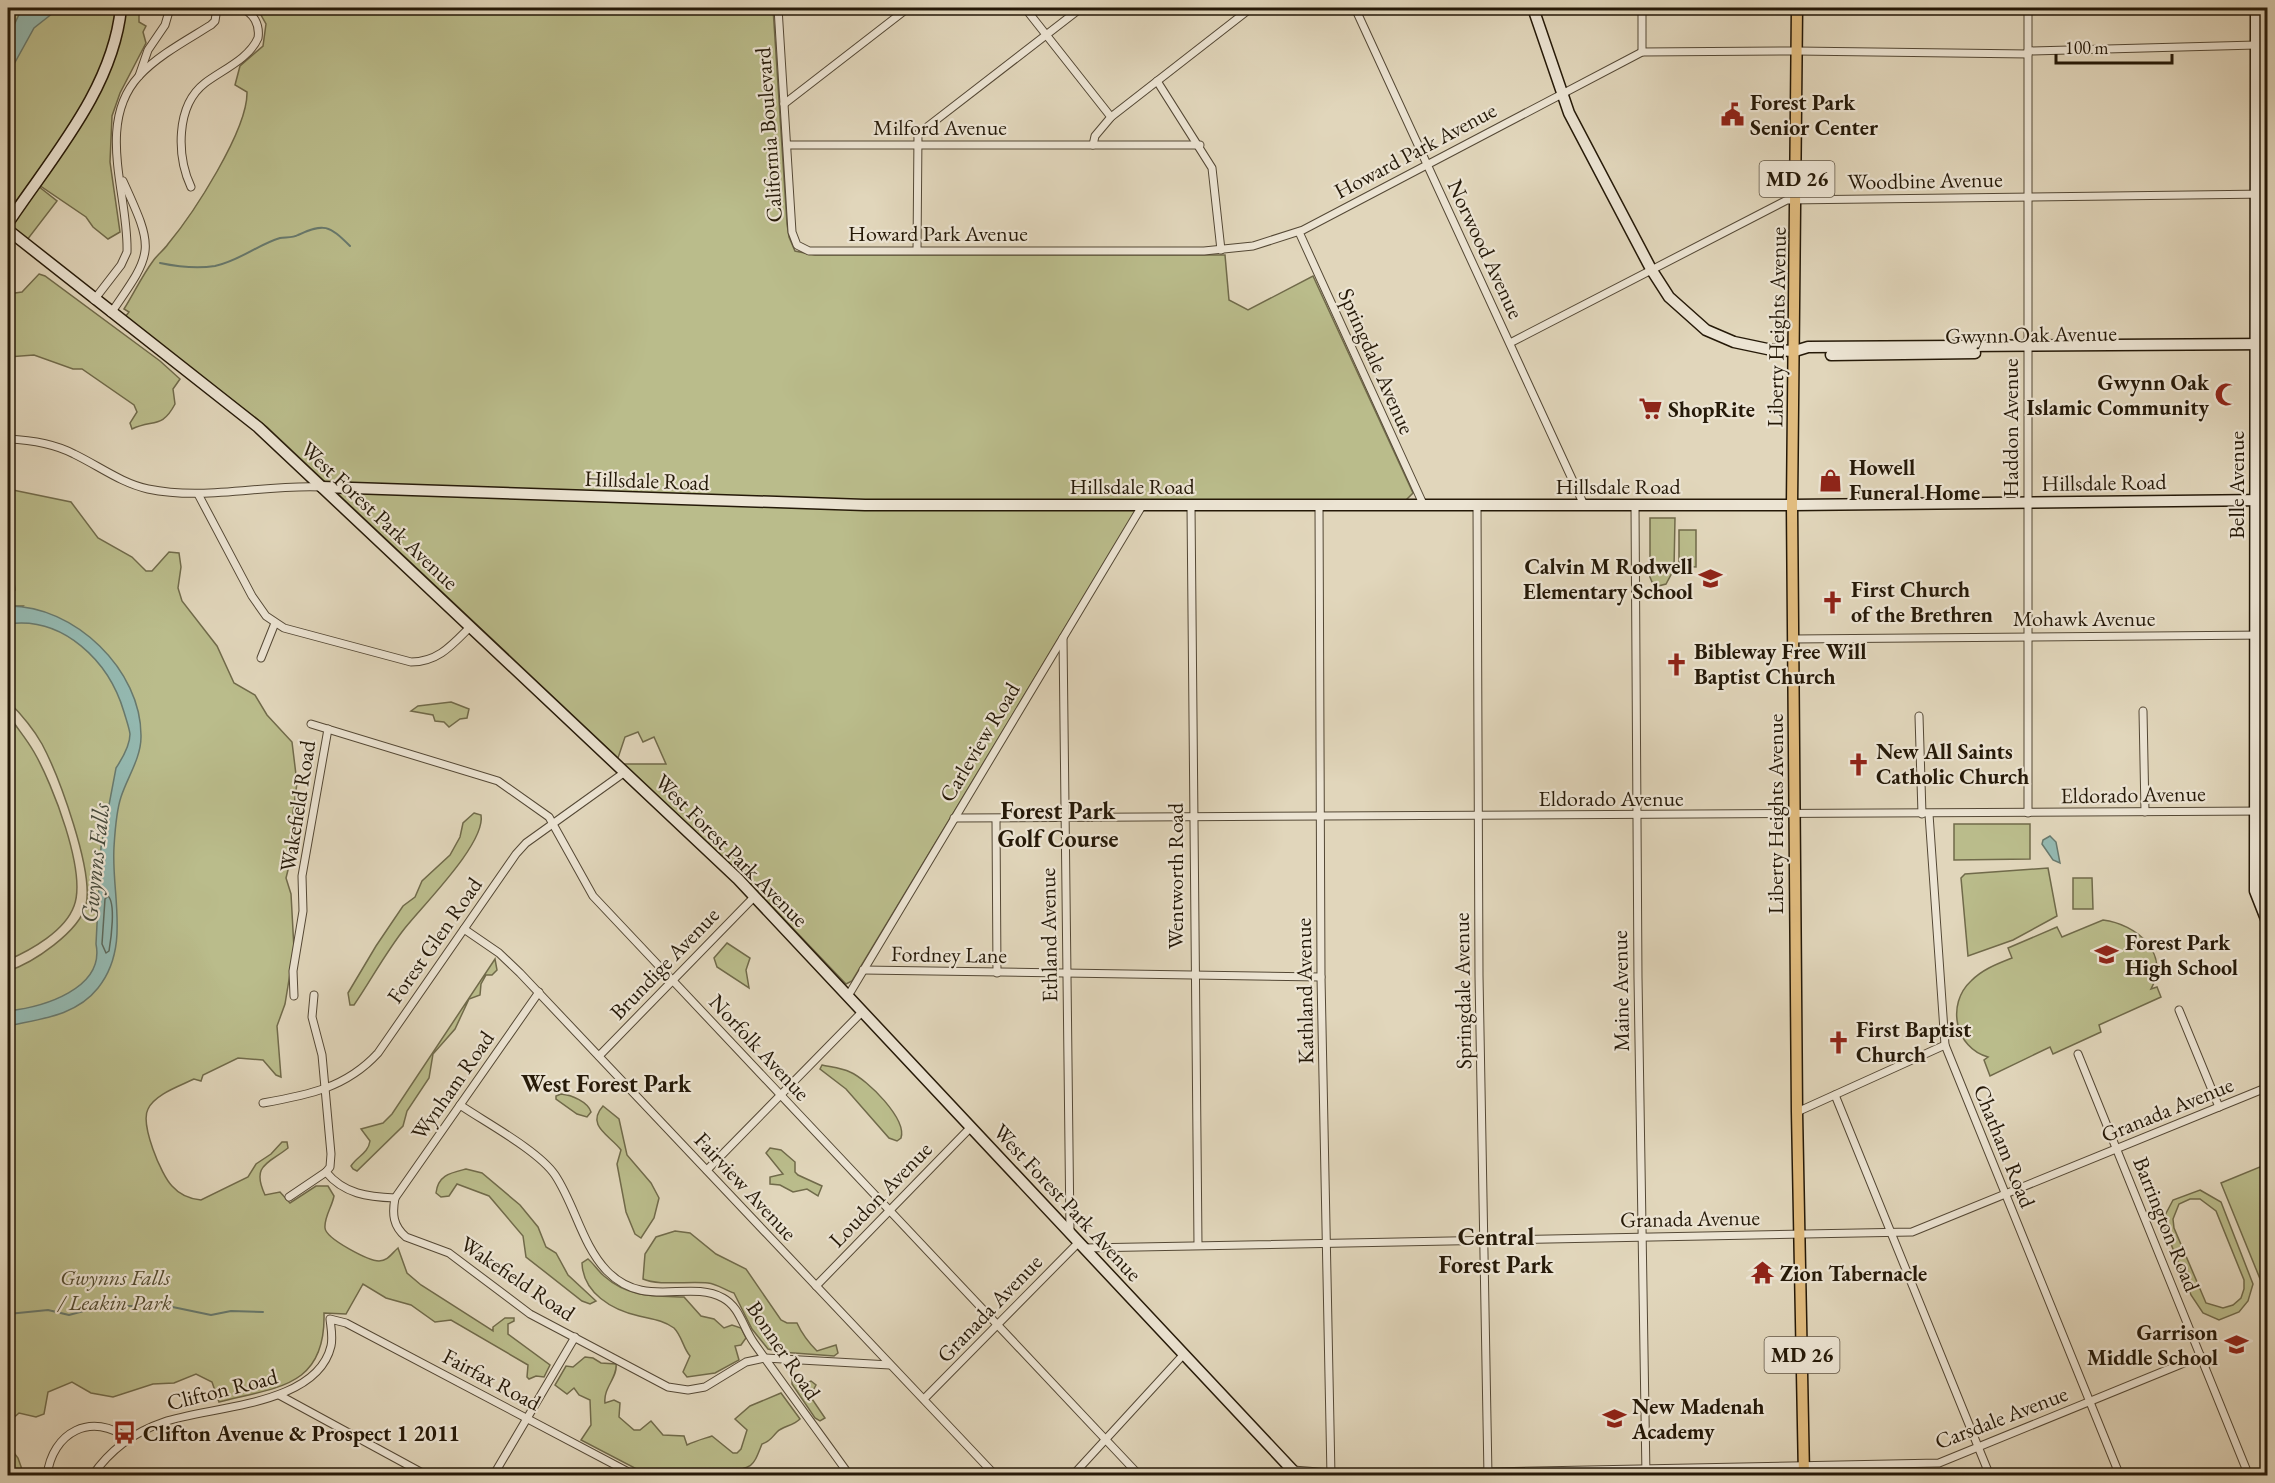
<svg xmlns="http://www.w3.org/2000/svg" width="2275" height="1483" font-family="'EB Garamond',serif">
<rect width="100%" height="100%" fill="#e1d6bb"/>
<filter id="stains"><feTurbulence type="fractalNoise" baseFrequency=".00333" numOctaves="4"/><feColorMatrix values="0 0 0 0 .2 0 0 0 0 .09 0 0 0 0 .02 0 0 0 .5 -.17"/></filter>
<radialGradient id="worn" r=".72"><stop offset=".6" stop-color="#630" stop-opacity="0"/><stop offset="1" stop-color="#630" stop-opacity=".3"/></radialGradient>
<g fill="#babc8b" stroke="#706a4a" stroke-width="1.5" fill-rule="evenodd">
<polygon points="8,8 119,8 108,53 79,114 8,213"/>
<polygon points="126,8 139,8 139,22 146,26 143,32 146,43 120,93 112,116 110,162 120,232 108,239 93,227 86,217 39,185 80,123"/>
<path d="M257 8H773L787 224 789 237 795 251 815 255H1225L1229 300 1248 310 1313 276 1413 493 1406 500H1142L852 981 846 984 758 892 623 764H666L654 737 643 742 638 732 625 737 618 758 267 427 125 317 129 312 124 309C134 293 142 276 153 261 157 255 164 250 168 244 193 214 248 130 247 92L235 85 240 66 263 46 266 24Z"/>
<polygon points="38,186 57,201 27,240 15,231 13,225"/>
<path d="M39 274 45 276 160 361 180 379 173 389 175 404C162 429 153 419 132 429L130 423 137 412 134 405 82 369H73L34 355 8 357V294L22 292Z"/>
<path d="M8 489 71 502 98 538 132 557 146 571H152L169 552 179 553 181 567 178 588 182 601 217 646 234 683 255 695 267 715 292 742 297 783 293 812 295 842 286 878 291 894 294 949 285 1004 277 1026 281 1077 276 1075 263 1060 238 1058 203 1075 201 1081 194 1079C180 1086 155 1094 148 1109 140 1124 161 1175 172 1186 179 1194 190 1199 201 1200L248 1177 256 1164 271 1154 282 1142H287L288 1148C268 1164 251 1165 265 1195L280 1192 290 1203 316 1186H328L334 1196C332 1207 324 1217 325 1228 326 1239 369 1261 379 1261 388 1261 392 1253 398 1248L407 1273 421 1285 493 1331V1327L505 1318H514V1321L508 1324V1334L550 1365 544 1377 536 1376 529 1379 527 1377 528 1365 451 1320 435 1322 411 1305 386 1298 363 1284 346 1314 324 1313C326 1387 278 1387 219 1402L212 1382 196 1374 174 1383 153 1384 113 1397 91 1393 72 1382 48 1392 44 1414 36 1417 19 1413 10 1421 8 1432V971C33 963 79 932 86 905 94 871 59 776 42 744 33 728 21 714 8 701V620L23 606H8V599L15 590 14 582 8 578Z"/>
<polygon points="1650,518 1675,518 1674,569 1666,584 1654,587 1650,577"/>
<polygon points="1679,530 1696,530 1696,567 1679,566"/>
<polygon points="451,702 469,709 467,718 460,719 449,727 444,722 435,721 433,715 411,711 418,706"/>
<path d="M8 714C16 727 26 738 34 752 52 783 87 872 74 906 65 931 31 950 8 960Z"/>
<path d="M474 813 481 815C486 843 423 905 405 928 386 952 371 980 354 1005H350L348 993 376 946 403 906 415 897 422 881 450 855 460 837 463 823Z"/>
<polygon points="1954,824 2030,824 2030,859 1954,860"/>
<polygon points="2048,868 2057,916 2013,940 1968,956 1961,878 1965,874"/>
<polygon points="2073,878 2092,878 2093,909 2073,909"/>
<path d="M2103 920C2136 924 2171 953 2151 989L2157 987 2161 997 2099 1025 2101 1032 2053 1054 2050 1047 1990 1076 1984 1060 1988 1057C1955 1048 1946 1004 1971 981 1983 969 1997 964 2012 958L2008 948 2057 927 2062 937Z"/>
<polygon points="727,943 750,958 746,970 749,988 717,967 714,958"/>
<path d="M495 959 497 970 492 975H486L481 984 480 995 469 999 455 1029 433 1054 429 1078 407 1111 403 1126 357 1171 353 1169 351 1166C357 1156 368 1154 370 1141L361 1129 383 1123 392 1114Z"/>
<path d="M822 1065C831 1067 842 1068 850 1072 868 1080 907 1119 901 1138L897 1141 889 1138 846 1089 820 1069Z"/>
<path d="M561 1094C572 1095 588 1102 591 1112L587 1117 577 1114 556 1099V1096Z"/>
<path d="M603 1106 619 1119 627 1155 651 1183 659 1198 654 1218 641 1238 635 1234 626 1212 617 1164 621 1150C611 1136 585 1126 603 1106Z"/>
<polygon points="770,1148 781,1150 795,1162 795,1172 798,1175 822,1186 818,1196 807,1189 793,1192 780,1185 770,1184 770,1177 783,1174 766,1153"/>
<polygon points="2267,1164 2267,1296 2221,1183"/>
<path d="M466 1169 482 1173 520 1205 538 1227 546 1247 556 1253 568 1275 596 1301 590 1304 582 1301 526 1257 523 1236 489 1196 457 1184 449 1196 441 1197 436 1193C438 1175 450 1173 466 1169Z"/>
<path d="M2200 1190 2221 1202 2253 1284 2248 1301 2239 1312 2219 1320 2203 1313 2191 1295 2162 1221 2173 1200ZM2190 1199H2200L2216 1211 2244 1280V1289L2241 1298 2233 1305 2223 1308 2206 1303 2174 1228 2173 1219 2179 1204Z"/>
<path d="M675 1231 690 1233 716 1254 746 1269 781 1320 787 1323H797C802 1334 808 1342 817 1351L836 1345 838 1353 834 1356 781 1352 768 1349 752 1329 734 1293C725 1290 717 1284 708 1283 689 1281 658 1286 643 1279L645 1254 656 1237Z"/>
<path d="M588 1259C594 1264 598 1271 604 1276 629 1298 653 1296 684 1297L701 1316 714 1319 724 1328 732 1325 741 1328 746 1338 741 1345 735 1346 739 1360 715 1373 687 1377 683 1372 690 1356C683 1348 682 1336 674 1328 663 1320 651 1319 639 1316 612 1310 583 1293 582 1263Z"/>
<path d="M585 1357 593 1358 601 1363 616 1364C618 1377 603 1388 605 1403L614 1400 620 1403 619 1417 634 1430H640L651 1421 663 1435 684 1436 687 1445C695 1441 703 1439 712 1436L733 1453H737L741 1449 747 1430 735 1419 750 1406 781 1393 800 1419C793 1426 783 1426 777 1432 771 1438 771 1441 762 1444 753 1466 754 1468 728 1471L724 1475H648L581 1440 591 1425 590 1400 579 1395 574 1388 567 1394 555 1385 566 1366 573 1367Z"/>
<polygon points="792,1379 804,1384 811,1381 816,1385 810,1396 825,1418 820,1421 815,1418 792,1384"/>
<polygon points="8,1445 18,1458 24,1475 8,1475"/>
</g>
<g fill="#94b9b1" stroke="#68796d" stroke-width="1.5">
<polygon points="22,8 53,8 53,13 34,28 8,75 8,38"/>
<path d="M8 606C74 605 142 670 141 737 141 758 127 778 121 797 116 812 115 831 114 847 111 894 131 947 98 988 76 1016 40 1019 8 1026V1011C43 1007 105 989 96 944L101 847 116 768C122 759 130 746 130 734 129 727 126 719 124 712 109 661 63 616 8 624Z"/>
<polygon points="2050,836 2056,842 2060,863 2053,860 2042,844 2043,840"/>
</g>
<g fill="none" stroke-linecap="round" stroke-linejoin="round">
<path stroke="#5c695c" stroke-width="1.5" d="M108 896C116 903 111 939 109 951L106 953 102 944 105 899Z"/>
<g stroke="#68796d" stroke-width="2">
<path d="M160 263C179 267 196 269 215 266 239 261 257 245 280 238 285 237 293 238 298 235 324 223 329 225 350 246"/>
<polyline points="8,1314 48,1310 69,1315 98,1307 163,1305 211,1315 231,1311 263,1312"/>
</g>
<defs>
<g id="street">
<polyline points="778,8 792,232 797,245 809,251 1204,251 1253,246 1303,230 1642,52 1797,51 2028,54"/>
<polyline points="1025,8 1111,117"/>
<polyline points="1355,8 1584,505"/>
<polyline points="1642,8 1642,52"/>
<polyline points="2028,51 2256,45"/>
<polyline points="139,76 148,50 165,25 170,8"/>
<polyline points="1157,81 1212,168 1221,250"/>
<polyline points="2255,82 2268,82"/>
<polyline points="784,104 908,8"/>
<polyline points="787,145 1200,145"/>
<polyline points="1093,145 1095,136 1111,117 1251,8"/>
<path d="M191 187C177 157 175 106 205 83 222 70 249 59 258 38 260 25 254 13 241 8"/>
<polyline points="1299,232 1424,506"/>
<polyline points="917,250 918,134 1081,8"/>
<path d="M94 300 121 265 127 252C129 196 95 124 139 76 157 56 187 40 211 25L215 21 217 8"/>
<path d="M111 313C154 251 155 251 123 181"/>
<polyline points="1510,343 1787,200 2268,194"/>
<path d="M8 439C31 440 53 443 74 454 99 466 121 483 148 489 206 501 264 484 322 487"/>
<path d="M198 494 252 596 266 616 284 628 411 662C438 662 452 645 470 627"/>
<polyline points="1477,505 1479,976 1488,1476"/>
<polyline points="1635,505 1638,978 1646,1476"/>
<polyline points="1191,506 1198,1245"/>
<polyline points="1319,506 1321,977 1331,1476"/>
<polyline points="1063,638 1070,1232"/>
<polyline points="1793,639 2268,635"/>
<polyline points="261,658 275,623"/>
<polyline points="2143,711 2145,812"/>
<polyline points="1919,716 1922,814"/>
<polyline points="311,724 498,781 549,817 593,896 1140,1476"/>
<polyline points="2028,813 2028,8"/>
<polyline points="1929,814 1945,1045 2120,1476"/>
<polyline points="954,818 2268,811"/>
<polyline points="996,820 997,973"/>
<polyline points="464,929 499,953 520,973 996,1476"/>
<polyline points="863,970 1321,977"/>
<path d="M539 992 395 1198C392 1214 393 1226 406 1237L449 1253 530 1314 668 1387 688 1390 705 1387 746 1362 765 1358 890 1365"/>
<path d="M314 995 312 1017 322 1055 331 1154 330 1167 326 1172C344 1194 368 1197 395 1198"/>
<polyline points="294,996 293,971 303,911 302,876 328,729"/>
<polyline points="848,996 1142,506"/>
<polyline points="2179,1010 2219,1107"/>
<polyline points="2078,1054 2249,1476"/>
<polyline points="599,1056 755,896"/>
<polyline points="1835,1095 1990,1476"/>
<path d="M263 1103C308 1095 346 1088 378 1053L516 854 526 843 625 772"/>
<path d="M460 1105C485 1122 539 1151 555 1175 575 1205 582 1245 607 1271 645 1310 688 1279 723 1298 740 1307 743 1328 754 1343 785 1387 818 1431 850 1476"/>
<polyline points="1797,1112 1945,1045"/>
<polyline points="707,1170 862,1012"/>
<polyline points="289,1197 326,1172"/>
<polyline points="1085,1248 1912,1232 2268,1087"/>
<polyline points="816,1286 971,1127"/>
<polyline points="279,1395 428,1476"/>
<polyline points="924,1399 1079,1242"/>
<path d="M47 1476C52 1432 92 1411 128 1439"/>
<path d="M92 1476C110 1450 134 1432 164 1422 211 1406 317 1406 331 1346 333 1337 331 1328 330 1319L346 1323 636 1476"/>
<polyline points="493,1476 575,1337"/>
<polyline points="1072,1476 1184,1354"/>
<polyline points="1287,1476 1293,1470 1331,1473 1488,1472 1939,1463 2201,1356"/>
</g>
<g id="secondary">
<polyline points="1533,8 1569,113 1651,269 1669,297 1706,330 1734,342 1772,350 1795,351 1808,347 2268,344"/>
<polyline points="2256,8 2255,891 2268,924"/>
<path d="M8 223C52 157 113 89 121 8"/>
<polyline points="8,230 258,427 738,879 1298,1476"/>
<polyline points="1831,355 1975,353"/>
<polyline points="322,487 865,505 1792,505 2268,500"/>
</g>
<polyline id="primary" points="1797,8 1792,505 1797,1112 1804,1476"/>
</defs>
<use href="#street" stroke="#544835" stroke-width="9"/>
<use href="#secondary" stroke="#251908" stroke-width="13"/>
<use href="#primary" stroke="#251908" stroke-width="13"/>
<use href="#street" stroke="#ece4d3" stroke-width="7"/>
<use href="#secondary" stroke="#ece4d3" stroke-width="10"/>
<use href="#primary" stroke="#e0bb7e" stroke-width="10"/>
</g>
<defs>
<symbol id="civic-bare" viewBox="-9 -9 18 18"><path d="M-.6-6.5H3V-4.5H.6V-3L4-1V1h2V6H-6V1h2V-1L-.6-3ZM-1.2 2.5V6h2.4V2.5Z" fill="#8f2418" stroke="#ece4d3" stroke-width="2.5" paint-order="stroke"/></symbol>
<symbol id="mosque-bare" viewBox="-9 -9 18 18"><path d="M3.5-4.9A6 6 0 1 0 3.5 4.9A5 5 0 1 1 3.5-4.9Z" fill="#8f2418" stroke="#ece4d3" stroke-width="2.5" paint-order="stroke"/></symbol>
<symbol id="supermarket-bare" viewBox="-9 -9 18 18"><path d="M-6-5.5h2.5l.6 2H6L4.5 2H-2.5L-4.4-4H-6ZM-1.5 3.2a1.3 1.3 0 1 0 .1 0ZM3 3.2a1.3 1.3 0 1 0 .1 0Z" fill="#8f2418" stroke="#ece4d3" stroke-width="2.5" paint-order="stroke"/></symbol>
<symbol id="shop-bare" viewBox="-9 -9 18 18"><path d="M-5-2.5h2.3a2.7 3.5 0 0 1 5.4 0H5L5.5 6h-11ZM-1.5-2.5h3a1.5 2.3 0 0 0-3 0Z" fill="#8f2418" stroke="#ece4d3" stroke-width="2.5" paint-order="stroke"/></symbol>
<symbol id="school-bare" viewBox="-9 -9 18 18"><path d="M0-5L7-2L0 1L-7-2ZM-4 1L0 2.5L4 1V4Q0 6-4 4Z" fill="#8f2418" stroke="#ece4d3" stroke-width="2.5" paint-order="stroke"/></symbol>
<symbol id="church-bare" viewBox="-9 -9 18 18"><path d="M-1.2-6h2.4v3.5h3.3v2.4h-3.3V6h-2.4V-.1h-3.3v-2.4h3.3Z" fill="#8f2418" stroke="#ece4d3" stroke-width="2.5" paint-order="stroke"/></symbol>
<symbol id="temple-bare" viewBox="-9 -9 18 18"><path d="M0-6L5-2H3V0L6.5 2.5H4V6H1.5V3h-3V6H-4V2.5H-6.5L-3 0V-2H-5Z" fill="#8f2418" stroke="#ece4d3" stroke-width="2.5" paint-order="stroke"/></symbol>
<symbol id="bus-bare" viewBox="-9 -9 18 18"><path d="M-5-6H5V4H4V6H2V4H-2V6H-4V4H-5ZM-3.5-4V0h7V-4ZM-3.5 1.2v1.5H-2V1.2ZM2 1.2v1.5H3.5V1.2Z" fill="#8f2418" stroke="#ece4d3" stroke-width="2.5" paint-order="stroke"/></symbol>
</defs>
<g fill-rule="evenodd">
<use href="#civic-bare" x="1716" y="98" width="33" height="33"/>
<use href="#mosque-bare" x="2210" y="378" width="33" height="33"/>
<use href="#supermarket-bare" x="1634" y="392" width="33" height="33"/>
<use href="#shop-bare" x="1814" y="464" width="33" height="33"/>
<use href="#school-bare" x="1694" y="562" width="33" height="33"/>
<use href="#church-bare" x="1816" y="586" width="33" height="33"/>
<use href="#church-bare" x="1660" y="648" width="33" height="33"/>
<use href="#church-bare" x="1842" y="748" width="33" height="33"/>
<use href="#school-bare" x="2090" y="938" width="33" height="33"/>
<use href="#church-bare" x="1822" y="1026" width="33" height="33"/>
<use href="#temple-bare" x="1746" y="1256" width="33" height="33"/>
<use href="#school-bare" x="2220" y="1328" width="33" height="33"/>
<use href="#school-bare" x="1598" y="1402" width="33" height="33"/>
<use href="#bus-bare" x="108" y="1416" width="33" height="33"/>
</g>
<g text-anchor="middle" stroke-width="4.5" stroke-linejoin="round" paint-order="stroke">
<g fill="#ece4d3" stroke="#615645" stroke-width="1.5">
<rect x="1759.5" y="161" width="75" height="36" rx="4.5"/>
<rect x="1764.5" y="1337" width="75" height="36" rx="4.5"/>
</g>
<g font-size="21" font-weight="bold" fill="#251908">
<text x="1797" y="186">MD 26</text>
<text x="1802" y="1362">MD 26</text>
</g>
<g font-size="22" font-weight="bold" fill="#251908" stroke="#ece4d3" text-anchor="start">
<text x="1750" y="110">Forest Park<tspan x="1750" dy="25">Senior Center</tspan></text>
<text x="2209" y="390" text-anchor="end">Gwynn Oak<tspan x="2209" dy="25">Islamic Community</tspan></text>
<text x="1668" y="417">ShopRite</text>
<text x="1849" y="475">Howell<tspan x="1849" dy="25">Funeral Home</tspan></text>
<text x="1693" y="574" text-anchor="end">Calvin M Rodwell<tspan x="1693" dy="25">Elementary School</tspan></text>
<text x="1851" y="597">First Church<tspan x="1851" dy="25">of the Brethren</tspan></text>
<text x="1694" y="659">Bibleway Free Will<tspan x="1694" dy="25">Baptist Church</tspan></text>
<text x="1876" y="759">New All Saints<tspan x="1876" dy="25">Catholic Church</tspan></text>
<text x="2125" y="950">Forest Park<tspan x="2125" dy="25">High School</tspan></text>
<text x="1856" y="1037">First Baptist<tspan x="1856" dy="25">Church</tspan></text>
<text x="1780" y="1281">Zion Tabernacle</text>
<text x="2218" y="1340" text-anchor="end">Garrison<tspan x="2218" dy="25">Middle School</tspan></text>
<text x="1632" y="1414">New Madenah<tspan x="1632" dy="25">Academy</tspan></text>
<text x="143" y="1441">Clifton Avenue &amp; Prospect 1 2011</text>
</g>
<g font-size="22" fill="#251908" stroke="#ece4d3">
<text x="940" y="135">Milford Avenue</text>
<text transform="translate(768 135) rotate(-94)" y="8">California Boulevard</text>
<text transform="translate(1415 150) rotate(-28)" y="8">Howard Park Avenue</text>
<text transform="translate(1925 180) rotate(-1)" y="8">Woodbine Avenue</text>
<text x="938" y="241">Howard Park Avenue</text>
<text transform="translate(1486 249) rotate(65)" y="8">Norwood Avenue</text>
<text transform="translate(1776 327) rotate(-89)" y="8">Liberty Heights Avenue</text>
<text transform="translate(2031 334) rotate(-1)" y="8">Gwynn Oak Avenue</text>
<text transform="translate(1377 361) rotate(66)" y="8">Springdale Avenue</text>
<text transform="translate(2010 428) rotate(-90)" y="8">Haddon Avenue</text>
<text transform="translate(647 480) rotate(2)" y="8">Hillsdale Road</text>
<text transform="translate(2104 482) rotate(-1)" y="8">Hillsdale Road</text>
<text transform="translate(2236 485) rotate(-90)" y="8">Belle Avenue</text>
<text x="1132" y="494">Hillsdale Road</text>
<text x="1618" y="494">Hillsdale Road</text>
<text transform="translate(380 515) rotate(43)" y="8">West Forest Park Avenue</text>
<text x="2084" y="626">Mohawk Avenue</text>
<text transform="translate(979 742) rotate(-59)" y="8">Carleview Road</text>
<text transform="translate(2133 794) rotate(-1)" y="8">Eldorado Avenue</text>
<text x="1611" y="806">Eldorado Avenue</text>
<text transform="translate(297 806) rotate(-81)" y="8">Wakefield Road</text>
<text transform="translate(1775 814) rotate(-90)" y="8">Liberty Heights Avenue</text>
<text transform="translate(732 850) rotate(45)" y="8">West Forest Park Avenue</text>
<text transform="translate(1175 876) rotate(-90)" y="8">Wentworth Road</text>
<text transform="translate(1048 935) rotate(-91)" y="8">Ethland Avenue</text>
<text transform="translate(434 940) rotate(-55)" y="8">Forest Glen Road</text>
<text transform="translate(949 954) rotate(1)" y="8">Fordney Lane</text>
<text transform="translate(664 963) rotate(-46)" y="8">Brundige Avenue</text>
<text transform="translate(1304 991) rotate(-91)" y="8">Kathland Avenue</text>
<text transform="translate(1462 991) rotate(-91)" y="8">Springdale Avenue</text>
<text transform="translate(1620 991) rotate(-91)" y="8">Maine Avenue</text>
<text transform="translate(760 1047) rotate(47)" y="8">Norfolk Avenue</text>
<text transform="translate(452 1085) rotate(-55)" y="8">Wynham Road</text>
<text transform="translate(2167 1109) rotate(-22)" y="8">Granada Avenue</text>
<text transform="translate(2005 1146) rotate(68)" y="8">Chatham Road</text>
<text transform="translate(746 1186) rotate(47)" y="8">Fairview Avenue</text>
<text transform="translate(880 1194) rotate(-46)" y="8">Loudon Avenue</text>
<text transform="translate(1068 1202) rotate(47)" y="8">West Forest Park Avenue</text>
<text transform="translate(1690 1218) rotate(-1)" y="8">Granada Avenue</text>
<text transform="translate(2167 1224) rotate(68)" y="8">Barrington Road</text>
<text transform="translate(518 1278) rotate(34)" y="8">Wakefield Road</text>
<text transform="translate(989 1308) rotate(-46)" y="8">Granada Avenue</text>
<text transform="translate(784 1350) rotate(56)" y="8">Bonner Road</text>
<text transform="translate(492 1379) rotate(28)" y="8">Fairfax Road</text>
<text transform="translate(222 1389) rotate(-14)" y="8">Clifton Road</text>
<text transform="translate(2001 1417) rotate(-21)" y="8">Carsdale Avenue</text>
</g>
<g font-size="22" font-style="italic" fill="#524a2f" stroke="#ece4d3">
<text x="115" y="1285">Gwynns Falls<tspan x="115" dy="25">/ Leakin Park</tspan></text>
</g>
<g font-size="24" font-weight="bold" fill="#251908" stroke="#ece4d3">
<text x="1058" y="819">Forest Park<tspan x="1058" dy="28">Golf Course</tspan></text>
<text x="606" y="1092">West Forest Park</text>
<text x="1496" y="1245">Central<tspan x="1496" dy="28">Forest Park</tspan></text>
</g>
<g font-size="24" font-style="italic" fill="#46493b" stroke="#ece4d3">
<text transform="translate(95 863) rotate(-84)" y="8">Gwynns Falls</text>
</g>
</g>
<rect width="2275" height="1483" fill="none" stroke="#e1d6bb" stroke-width="30"/>
<rect x="9" y="9" width="2257" height="1465" fill="none" stroke="#251908" stroke-width="3"/>
<rect x="15" y="15" width="2245" height="1453" fill="none" stroke="#251908" stroke-width="1.5"/>
<path d="M2056 54v9h116v-9" fill="none" stroke="#251908" stroke-width="3"/>
<text x="2065" y="54" font-size="18" fill="#251908" stroke="#ece4d3" stroke-width="4.5" paint-order="stroke">100 m</text>
<rect width="100%" height="100%" filter="url(#stains)"/>
<rect width="100%" height="100%" fill="url(#worn)"/>
</svg>
